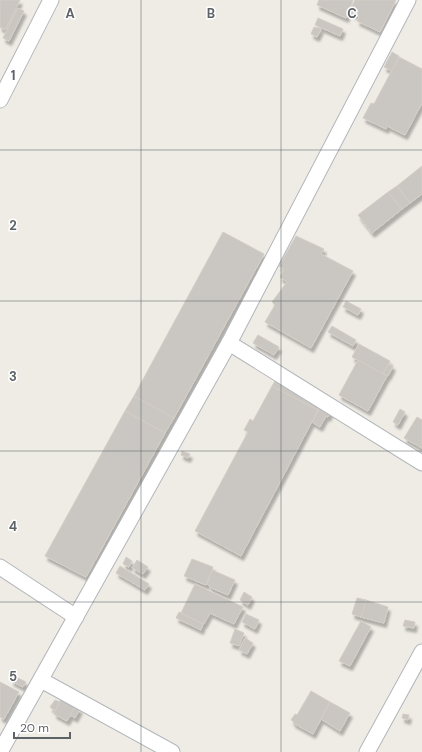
<svg xmlns="http://www.w3.org/2000/svg" width="422" height="752" font-family="'DM Sans',sans-serif">
<defs>
<filter id="shadow"><feDropShadow dx="2.5" dy="4.5" stdDeviation="1" flood-color="#0004"/></filter>
</defs>
<rect width="100%" height="100%" fill="#efece6"/>
<g fill="#cac7c3" stroke="#d4cdc4" filter="url(#shadow)">
<polygon points="0,0 20,0 5,30 0,27"/>
<polygon points="319,0 353,0 346,18 317,5"/>
<polygon points="355,0 396,0 380,32 357,21 359,17 349,12"/>
<polygon points="18,8 24,11 9,41 3,38"/>
<polygon points="318,18 343,29 340,36 315,25"/>
<polygon points="314,27 321,29 317,37 311,34"/>
<polygon points="392,52 399,56 392,71 384,67"/>
<polygon points="399,57 422,69 422,103 405,135 387,126 386,129 363,118 371,103 374,104"/>
<polygon points="422,166 422,194 410,203 397,186"/>
<polygon points="397,186 410,203 402,209 388,192"/>
<polygon points="388,192 402,209 372,233 358,215"/>
<polygon points="223,232 264,254 174,418 134,396"/>
<polygon points="296,236 324,249 321,254 353,271 311,348 265,322 275,305 272,302 287,282 280,277 284,269 279,266"/>
<polygon points="346,301 361,309 358,315 343,307"/>
<polygon points="332,326 356,340 353,346 328,332"/>
<polygon points="258,335 279,347 274,355 253,343"/>
<polygon points="359,344 390,361 383,374 352,357"/>
<polygon points="358,360 387,376 368,411 339,395"/>
<polygon points="389,364 393,366 388,376 383,373"/>
<polygon points="275,381 321,406 318,410 272,386"/>
<polygon points="272,386 318,410 241,556 195,531 248,432 244,430 250,419 253,421"/>
<polygon points="134,396 174,418 165,433 125,411"/>
<polygon points="321,406 331,411 328,417 326,416 320,427 312,422"/>
<polygon points="400,409 405,412 398,425 393,422"/>
<polygon points="125,411 165,433 86,577 45,556"/>
<polygon points="417,417 422,420 422,448 404,438"/>
<polygon points="182,451 190,454 188,458 181,455"/>
<polygon points="126,557 132,561 129,567 123,564"/>
<polygon points="192,559 213,567 206,585 184,576"/>
<polygon points="137,560 148,567 143,574 132,568"/>
<polygon points="120,566 149,584 145,590 116,573"/>
<polygon points="212,570 235,580 228,595 209,587 210,586 207,584"/>
<polygon points="195,584 243,607 234,624 210,613 204,624 181,613"/>
<polygon points="244,592 252,597 248,605 240,600"/>
<polygon points="357,598 366,600 361,617 352,614"/>
<polygon points="366,600 388,607 384,623 361,617"/>
<polygon points="179,612 203,624 201,630 176,618"/>
<polygon points="246,614 259,620 255,629 242,622"/>
<polygon points="405,620 415,622 414,628 403,626"/>
<polygon points="361,621 371,627 350,666 339,661"/>
<polygon points="235,629 244,633 239,646 230,643"/>
<polygon points="245,638 253,643 247,654 239,650"/>
<polygon points="14,676 26,682 23,687 11,681"/>
<polygon points="0,682 19,692 4,719 0,717"/>
<polygon points="311,691 330,702 313,734 293,723 294,722 291,720 295,714 297,715"/>
<polygon points="61,699 75,707 67,721 54,714"/>
<polygon points="55,700 60,702 55,711 50,707"/>
<polygon points="330,702 350,713 340,731 321,719"/>
<polygon points="75,707 80,709 75,718 70,715"/>
<polygon points="403,714 409,715 408,720 402,718"/>
</g>
<g fill="none" stroke-linecap="round" stroke-linejoin="round">
<defs>
<g id="minor">
<polyline points="0,100 51,0"/>
<polyline points="229,343 422,463"/>
<polyline points="0,567 76,617"/>
<polyline points="41,680 172,752"/>
<polyline points="0,752 229,343 408,0"/>
<polyline points="367,752 422,652"/>
</g>
</defs>
<use href="#minor" stroke="#b3b6ba" stroke-width="17"/>
<use href="#minor" stroke="#fff" stroke-width="15"/>
</g>
<path fill="none" stroke="#5d6266" stroke-width="1" stroke-opacity="0.55" d="M141 0V752M281 0V752M0 150H422M0 301H422M0 451H422M0 602H422"/>
<g font-size="13" text-anchor="middle" font-weight="bold" fill="#5d6266" stroke="#fff" stroke-width="3" stroke-linejoin="round" paint-order="stroke">
<text x="70" y="18">A</text>
<text x="211" y="18">B</text>
<text x="352" y="18">C</text>
<text x="13" y="80">1</text>
<text x="13" y="230">2</text>
<text x="13" y="381">3</text>
<text x="13" y="531">4</text>
<text x="13" y="681">5</text>
</g>
<path d="M14 732v6h56v-6" fill="none" stroke="#5d6266" stroke-width="2"/>
<text x="20" y="732" font-size="12" fill="#5d6266" stroke="#ffffff" stroke-width="3" paint-order="stroke">20 m</text>
</svg>
